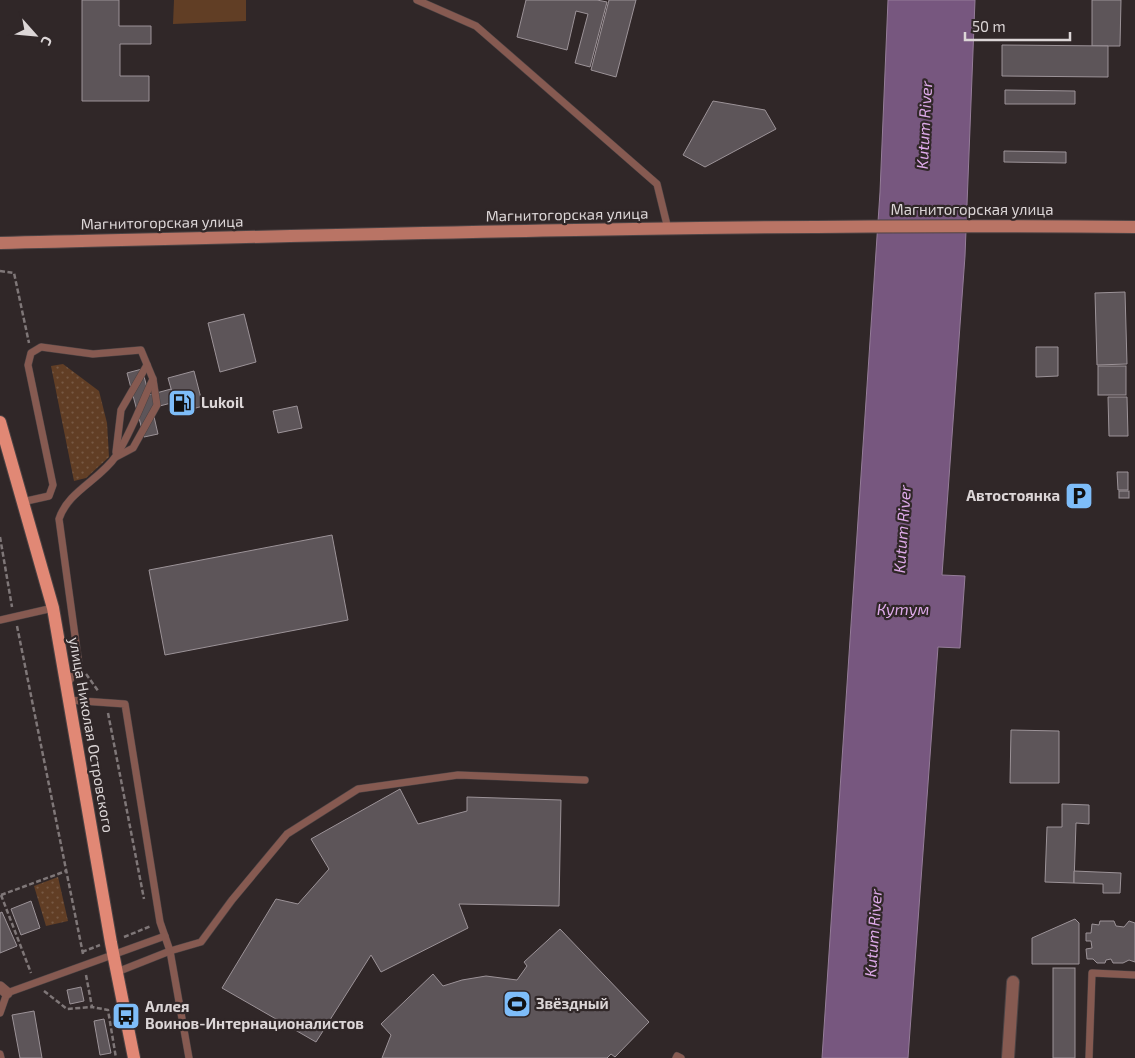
<svg xmlns="http://www.w3.org/2000/svg" width="1135" height="1058" font-family="'Exo 2',sans-serif">
<defs>
<pattern id="green-dots" width="8" height="8" patternUnits="userSpaceOnUse" patternTransform="scale(1.25)"><rect width="8" height="8" fill="#613e25"/><path d="M2 2h.1M6 6h.1" fill="none" stroke="#775944" stroke-width="1.8" stroke-linecap="round"/></pattern>
</defs>
<rect width="100%" height="100%" fill="#302728"/>
<g fill="url(#green-dots)">
<polygon points="63,364 99,391 107,423 109,457 86,478 74,481 51,366"/>
<polygon points="58,877 68,921 46,926 34,886"/>
</g>
<polygon fill="#613e25" points="174,0 246,0 246,21 173,24"/>
<polygon fill="#77577f" stroke="#957d99" points="888,0 975,0 965,256 942,575 965,576 960,648 938,647 908,1058 822,1058 880,192"/>
<g fill="#5d5559" stroke="#9c9398">
<polygon points="82,0 119,0 119,26 151,26 151,44 120,44 120,76 149,76 149,101 82,101"/>
<polygon points="526,0 597,0 607,2 590,67 575,63 588,14 576,11 567,50 517,37"/>
<polygon points="609,0 636,0 616,77 591,70"/>
<polygon points="1092,0 1121,0 1120,46 1092,46"/>
<polygon points="1002,45 1108,46 1108,77 1002,76"/>
<polygon points="1005,90 1075,91 1075,104 1005,104"/>
<polygon points="713,101 765,110 776,129 705,167 683,155"/>
<polygon points="1004,151 1066,152 1066,163 1004,162"/>
<polygon points="1125,292 1127,364 1097,365 1095,293"/>
<polygon points="244,314 256,362 220,372 208,323"/>
<polygon points="1036,347 1058,347 1058,376 1036,377"/>
<rect x="1098" y="366" width="28" height="29"/>
<polygon points="142,369 149,395 171,389 175,402 152,408 158,434 144,437 127,373"/>
<polygon points="194,371 203,406 178,413 168,378"/>
<polygon points="1108,397 1127,397 1128,436 1109,436"/>
<polygon points="297,406 302,428 278,433 273,411"/>
<polygon points="1117,472 1128,472 1128,490 1118,490"/>
<rect x="1119" y="491" width="10" height="7"/>
<polygon points="332,535 348,620 165,655 149,570"/>
<polygon points="1011,730 1059,731 1059,783 1010,783"/>
<polygon points="400,789 418,824 467,811 467,797 561,800 559,906 459,904 468,928 381,972 371,955 316,1042 222,988 276,899 298,904 329,869 311,839"/>
<polygon points="1062,804 1089,805 1089,824 1076,823 1074,883 1045,882 1047,827 1062,827"/>
<polygon points="1074,871 1121,873 1120,893 1103,893 1103,884 1074,883"/>
<polygon points="31,901 40,928 21,935 11,909"/>
<polygon points="2,912 17,946 0,953 0,913"/>
<polygon points="1075,919 1079,923 1079,964 1032,964 1032,938"/>
<polygon points="1100,921 1114,921 1116,926 1124,927 1129,921 1135,923 1135,962 1129,960 1123,963 1113,963 1111,959 1106,960 1105,963 1097,963 1093,959 1087,959 1086,949 1092,948 1091,941 1086,941 1086,933 1091,933 1092,924 1099,925"/>
<polygon points="560,929 649,1022 615,1057 611,1054 607,1058 382,1058 391,1035 381,1024 433,974 443,986 462,980 486,976 517,980 527,966 524,962"/>
<rect x="1053" y="968" width="22" height="90"/>
<polygon points="81,987 84,1001 70,1004 67,990"/>
<polygon points="34,1011 42,1058 20,1058 12,1015"/>
<polygon points="104,1019 111,1053 100,1055 94,1021"/>
</g>
<g fill="none" stroke-linecap="round" stroke-linejoin="round">
<defs>
<g id="service">
<polyline points="417,0 476,26 657,184 668,229"/>
<polyline points="116,452 121,410 147,365"/>
<polyline points="116,457 133,448 157,405 153,379"/>
<path d="M22 502 49 496 53 485 28 365 31 353 41 347 93 354 141 350 153 379C141 404 131 433 116 456 100 480 68 491 59 519L79 665 67 685"/>
<polyline points="0,620 53,608"/>
<polyline points="68,700 125,704 160,922 170,951 189,1058"/>
<polyline points="117,972 170,951 201,942 232,900 287,834 358,789 458,775 585,780"/>
<polyline points="0,1013 7,993 165,936"/>
<polyline points="0,1054 1,1058"/>
<polyline points="676,1058 677,1056 681,1058"/>
<polyline points="1089,1058 1092,973 1135,975"/>
</g>
<polyline id="pedestrian" points="0,987 7,993"/>
<polyline id="minor" points="1008,1058 1013,982"/>
<path id="secondary" d="M0 243C378 234 757 223 1135 227"/>
<polyline id="primary" points="0,422 53,608 111,943 134,1058"/>
</defs>
<use href="#service" stroke="#4c4344" stroke-width="8"/>
<use href="#pedestrian" stroke="#4c4344" stroke-width="12"/>
<use href="#minor" stroke="#4c4344" stroke-width="14"/>
<use href="#secondary" stroke="#4c4344" stroke-width="14"/>
<use href="#primary" stroke="#4c4344" stroke-width="14"/>
<g stroke="#7f7778" stroke-width="2.5" stroke-dasharray="5 2.5" stroke-linecap="butt">
<polyline points="0,271 14,273 29,343"/>
<polyline points="0,537 12,607"/>
<polyline points="17,626 83,954"/>
<polyline points="86,674 99,692"/>
<polyline points="108,713 144,899"/>
<polyline points="1,895 31,973"/>
<polyline points="1,895 66,871"/>
<polyline points="124,937 151,926"/>
<polyline points="82,952 100,945"/>
<polyline points="86,975 92,1007 108,1010 116,1058"/>
<polyline points="44,991 67,1009 92,1007"/>
</g>
<use href="#service" stroke="#865a51" stroke-width="7"/>
<use href="#pedestrian" stroke="#865a51" stroke-width="11"/>
<use href="#minor" stroke="#865a51" stroke-width="12"/>
<use href="#secondary" stroke="#b97465" stroke-width="12"/>
<use href="#primary" stroke="#e18875" stroke-width="12"/>
</g>
<defs>
<symbol id="fuel-square" viewBox="-11 -11 22 22"><rect x="-9" y="-9" width="18" height="18" rx="4" fill="#7ebdf9" stroke="#302728"/><path d="M-5.5-6h7V0h2V4h1.3V-2.5L3-4.5l.8-.8L6-3V5H2.5V1h-1V6h-7ZM-4.2-4.7v3.2H.2V-4.7Z" fill="#111"/></symbol>
<symbol id="parking-square" viewBox="-11 -11 22 22"><rect x="-9" y="-9" width="18" height="18" rx="4" fill="#7ebdf9" stroke="#302728"/><path d="M-3.5-5.5H1a3.5 3.5 0 0 1 0 7H-1V5.5H-3.5ZM-1-3.4V-.6H.8a1.4 1.4 0 0 0 0-2.8Z" fill="#111"/></symbol>
<symbol id="stadium-square" viewBox="-11 -11 22 22"><rect x="-9" y="-9" width="18" height="18" rx="4" fill="#7ebdf9" stroke="#302728"/><path d="M0-5a6.5 5 0 1 0 0 10a6.5 5 0 1 0 0-10ZM-3.5-1.8h7v3.6h-7Z" fill="#111"/></symbol>
<symbol id="bus-square" viewBox="-11 -11 22 22"><rect x="-9" y="-9" width="18" height="18" rx="4" fill="#7ebdf9" stroke="#302728"/><path d="M-5-6H5V4H4V6H2V4H-2V6H-4V4H-5ZM-3.5-4V0h7V-4ZM-3.5 1.2v1.5H-2V1.2ZM2 1.2v1.5H3.5V1.2Z" fill="#111"/></symbol>
</defs>
<g fill-rule="evenodd">
<use href="#fuel-square" x="166" y="387" width="32" height="32"/>
<use href="#parking-square" x="1063" y="480" width="32" height="32"/>
<use href="#stadium-square" x="501" y="988" width="32" height="32"/>
<use href="#bus-square" x="110" y="1000" width="32" height="32"/>
</g>
<g text-anchor="middle" stroke-width="4.5" stroke-linejoin="round" paint-order="stroke">
<g font-size="15" fill="#dcd6d7" stroke="#302728">
<text x="972" y="215">Магнитогорская улица</text>
<text transform="translate(567 215) rotate(-1)" y="5">Магнитогорская улица</text>
<text transform="translate(162 223) rotate(-1)" y="5">Магнитогорская улица</text>
<text transform="translate(91 735) rotate(80)" y="5">улица Николая Островского</text>
</g>
<g font-size="15" font-weight="bold" fill="#dcd6d7" stroke="#302728" text-anchor="start">
<text x="201" y="408">Lukoil</text>
<text x="1060" y="501" text-anchor="end">Автостоянка</text>
<text x="536" y="1009">Звёздный</text>
<text x="145" y="1012">Аллея<tspan x="145" dy="17">Воинов-Интернационалистов</tspan></text>
</g>
<g font-size="16" font-style="italic" fill="#deaae9" stroke="#302728">
<text transform="translate(924 125) rotate(-87)" y="6">Kutum River</text>
<text transform="translate(902 529) rotate(-86)" y="6">Kutum River</text>
<text x="903" y="615">Кутум</text>
<text transform="translate(873 933) rotate(-86)" y="6">Kutum River</text>
</g>
</g>
<g transform="translate(35 35) rotate(117)" stroke="#302728" stroke-width="4" paint-order="stroke">
<path d="M0-4L9 19L0 12L-9 19Z" fill="#dcd6d7"/>
<text y="-8" font-size="14" font-weight="bold" text-anchor="middle" fill="#dcd6d7">С</text>
</g>
<path d="M965 32v8h105v-8" fill="none" stroke="#dcd6d7" stroke-width="2.5"/>
<text x="972" y="32" font-size="15" fill="#dcd6d7" stroke="#302728" stroke-width="4" paint-order="stroke">50 m</text>
</svg>
